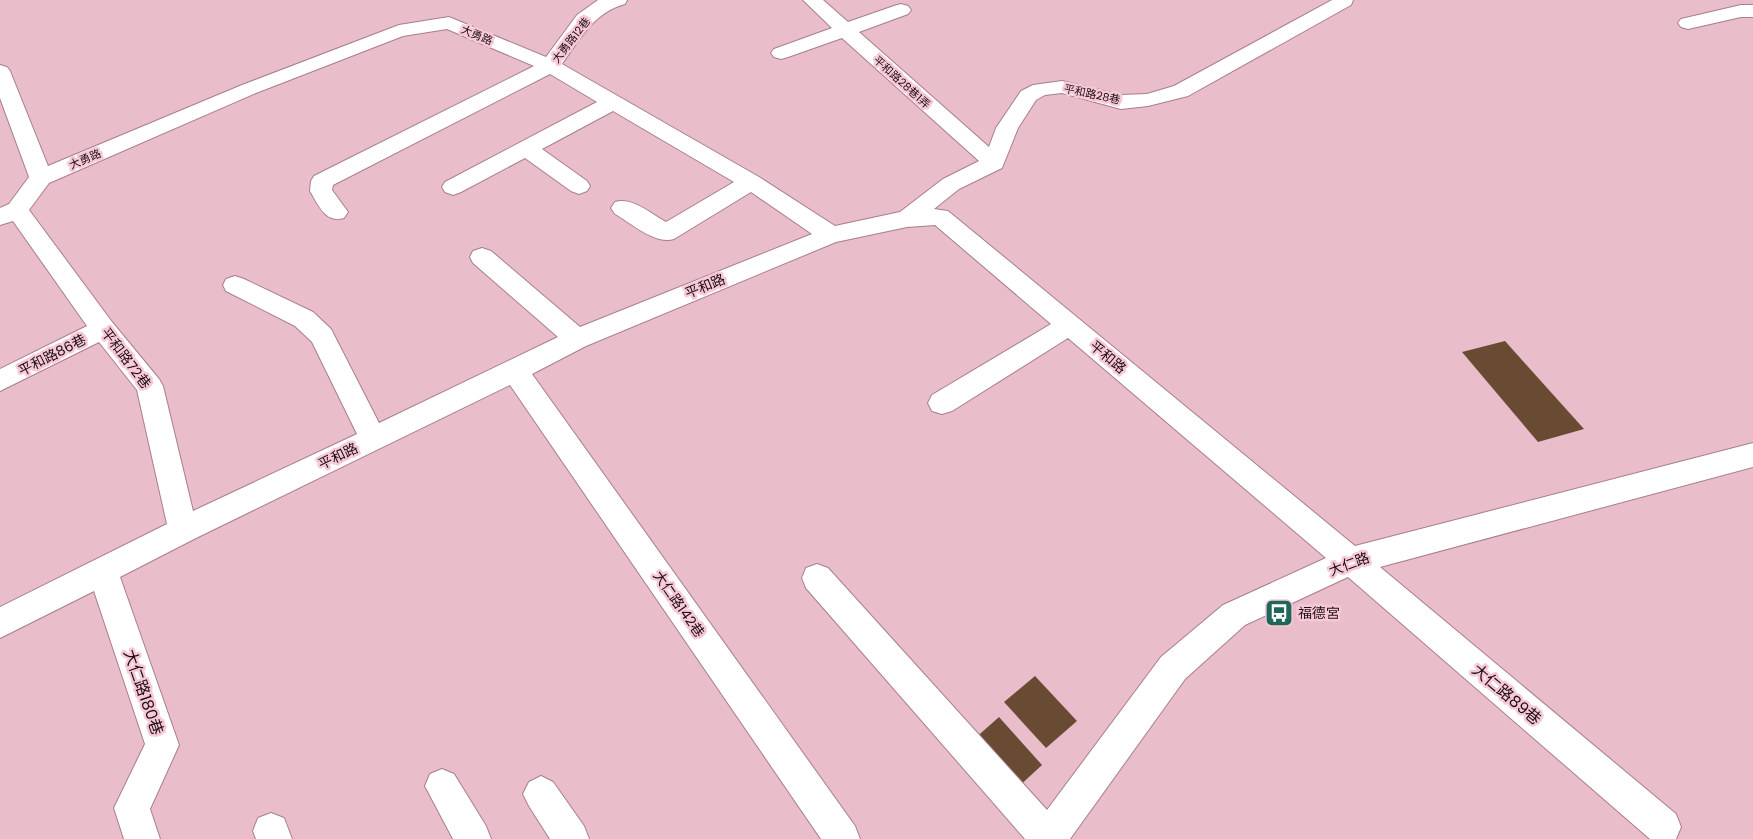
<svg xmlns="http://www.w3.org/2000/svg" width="1753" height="839" font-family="Poppins,'Noto Sans TC',sans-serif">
<rect width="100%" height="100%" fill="#e9bdca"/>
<g fill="#694b34">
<polygon points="1505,341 1584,429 1538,442 1462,352"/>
<polygon points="1035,676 1077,721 1046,748 1004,702"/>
<polygon points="999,717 1042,765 1015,790 972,741"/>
</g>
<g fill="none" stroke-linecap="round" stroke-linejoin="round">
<defs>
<g id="minor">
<path d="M598 0H627L625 4C594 12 579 40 562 64L759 177 835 226 900 212 943 179 979 161 842 38 788 57 781 59 774 57 771 53 774 49 832 28 803 0H823L848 22 894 6 901 4 908 6 911 10 908 14 859 32 989 147 996 128 1021 91 1033 85 1062 81 1121 95 1147 94 1174 86 1332 0H1353L1351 5 1188 96 1148 106 1121 109 1062 93 1045 95 1036 100 1018 128 1002 168 959 189 934 209 948 211 1355 546 1753 443V467L1380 567 1676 814 1681 827 1676 839H1650L1348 577 1245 625 1185 679 1070 839H1025L806 588 802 578 806 568 817 564 828 568 1047 810 1161 657 1223 605 1326 558 1068 338 952 411 942 414 932 411 928 403 932 395 1051 324 935 225 907 227 836 242 586 346 532 374 855 826 860 839H821L510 385 194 539 120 577 179 745 150 809 160 839H124L114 808 145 744 94 591 0 638V607L167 524 137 390 99 342 0 391V369L87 326 13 221 0 225V208L9 204 29 177 0 98V65L7 67 10 71 48 166 242 85 399 25 449 17 546 57 577 15ZM447 29 534 66 314 176 311 181 310 191C319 206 325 223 344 218L348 212 332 190 333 185 550 74 597 102 445 182 442 187 445 192 453 195 461 192 525 158 571 191 579 194 587 191 590 186 587 181 542 149 613 111 734 182 666 222C651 214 633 197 615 202L611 208 615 214C631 223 655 245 674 239L751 192 812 234 580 327 491 251 482 248 473 251 470 257 473 263 558 337 379 423 331 329 313 312 244 279 235 276 226 279 223 285 226 291 295 326 312 342 357 434 193 511 163 386 159 379 112 322 29 210 49 183 256 93 403 36Z"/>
<polygon points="1741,5 1753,5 1753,17 1741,17 1688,29 1681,27 1678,23 1681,19"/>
<polygon points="442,769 454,774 486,826 491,839 453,839 425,786 430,774"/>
<polygon points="541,776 553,782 584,826 589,839 550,839 529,806 523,794 529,782"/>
<polygon points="271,813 284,818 292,839 256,839 253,831 258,818"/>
</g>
</defs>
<use href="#minor" stroke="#a87e8b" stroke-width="2"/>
<use href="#minor" fill="#fff" fill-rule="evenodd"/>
</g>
<defs>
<symbol id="bus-square" viewBox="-11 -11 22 22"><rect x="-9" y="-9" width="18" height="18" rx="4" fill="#20665a" stroke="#f7c9d7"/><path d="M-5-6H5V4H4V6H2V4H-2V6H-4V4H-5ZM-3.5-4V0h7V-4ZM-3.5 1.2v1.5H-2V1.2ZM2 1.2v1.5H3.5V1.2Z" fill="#fff"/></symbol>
</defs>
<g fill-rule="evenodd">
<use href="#bus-square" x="1263" y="597" width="32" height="32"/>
</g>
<g text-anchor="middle" stroke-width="5" stroke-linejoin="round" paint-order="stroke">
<g font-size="11" fill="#1d0e13" stroke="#f7c9d7">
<text transform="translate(477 35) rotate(23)" y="4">大勇路</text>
<text transform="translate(571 40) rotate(-52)" y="4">大勇路12巷</text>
<text transform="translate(902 82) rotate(42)" y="4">平和路28巷1弄</text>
<text transform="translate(1092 94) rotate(12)" y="4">平和路28巷</text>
<text transform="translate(85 159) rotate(-23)" y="4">大勇路</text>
</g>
<g font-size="14" fill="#1d0e13" stroke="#f7c9d7">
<text transform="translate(705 286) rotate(-22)" y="5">平和路</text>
<text transform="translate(52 355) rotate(-27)" y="5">平和路86巷</text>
<text transform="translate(1108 357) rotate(40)" y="5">平和路</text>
<text transform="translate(126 358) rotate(53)" y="5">平和路72巷</text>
<text transform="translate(338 456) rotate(-26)" y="5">平和路</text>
<text transform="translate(1349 564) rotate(-20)" y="5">大仁路</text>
<text transform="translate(679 604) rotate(55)" y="5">大仁路142巷</text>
</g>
<g font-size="14" fill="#1d0e13" stroke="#f7c9d7" text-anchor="start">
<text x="1298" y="618">福德宮</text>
</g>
<g font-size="16" fill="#1d0e13" stroke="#f7c9d7">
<text transform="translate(144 692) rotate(71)" y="6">大仁路180巷</text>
<text transform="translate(1507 694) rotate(40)" y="6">大仁路89巷</text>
</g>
</g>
</svg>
